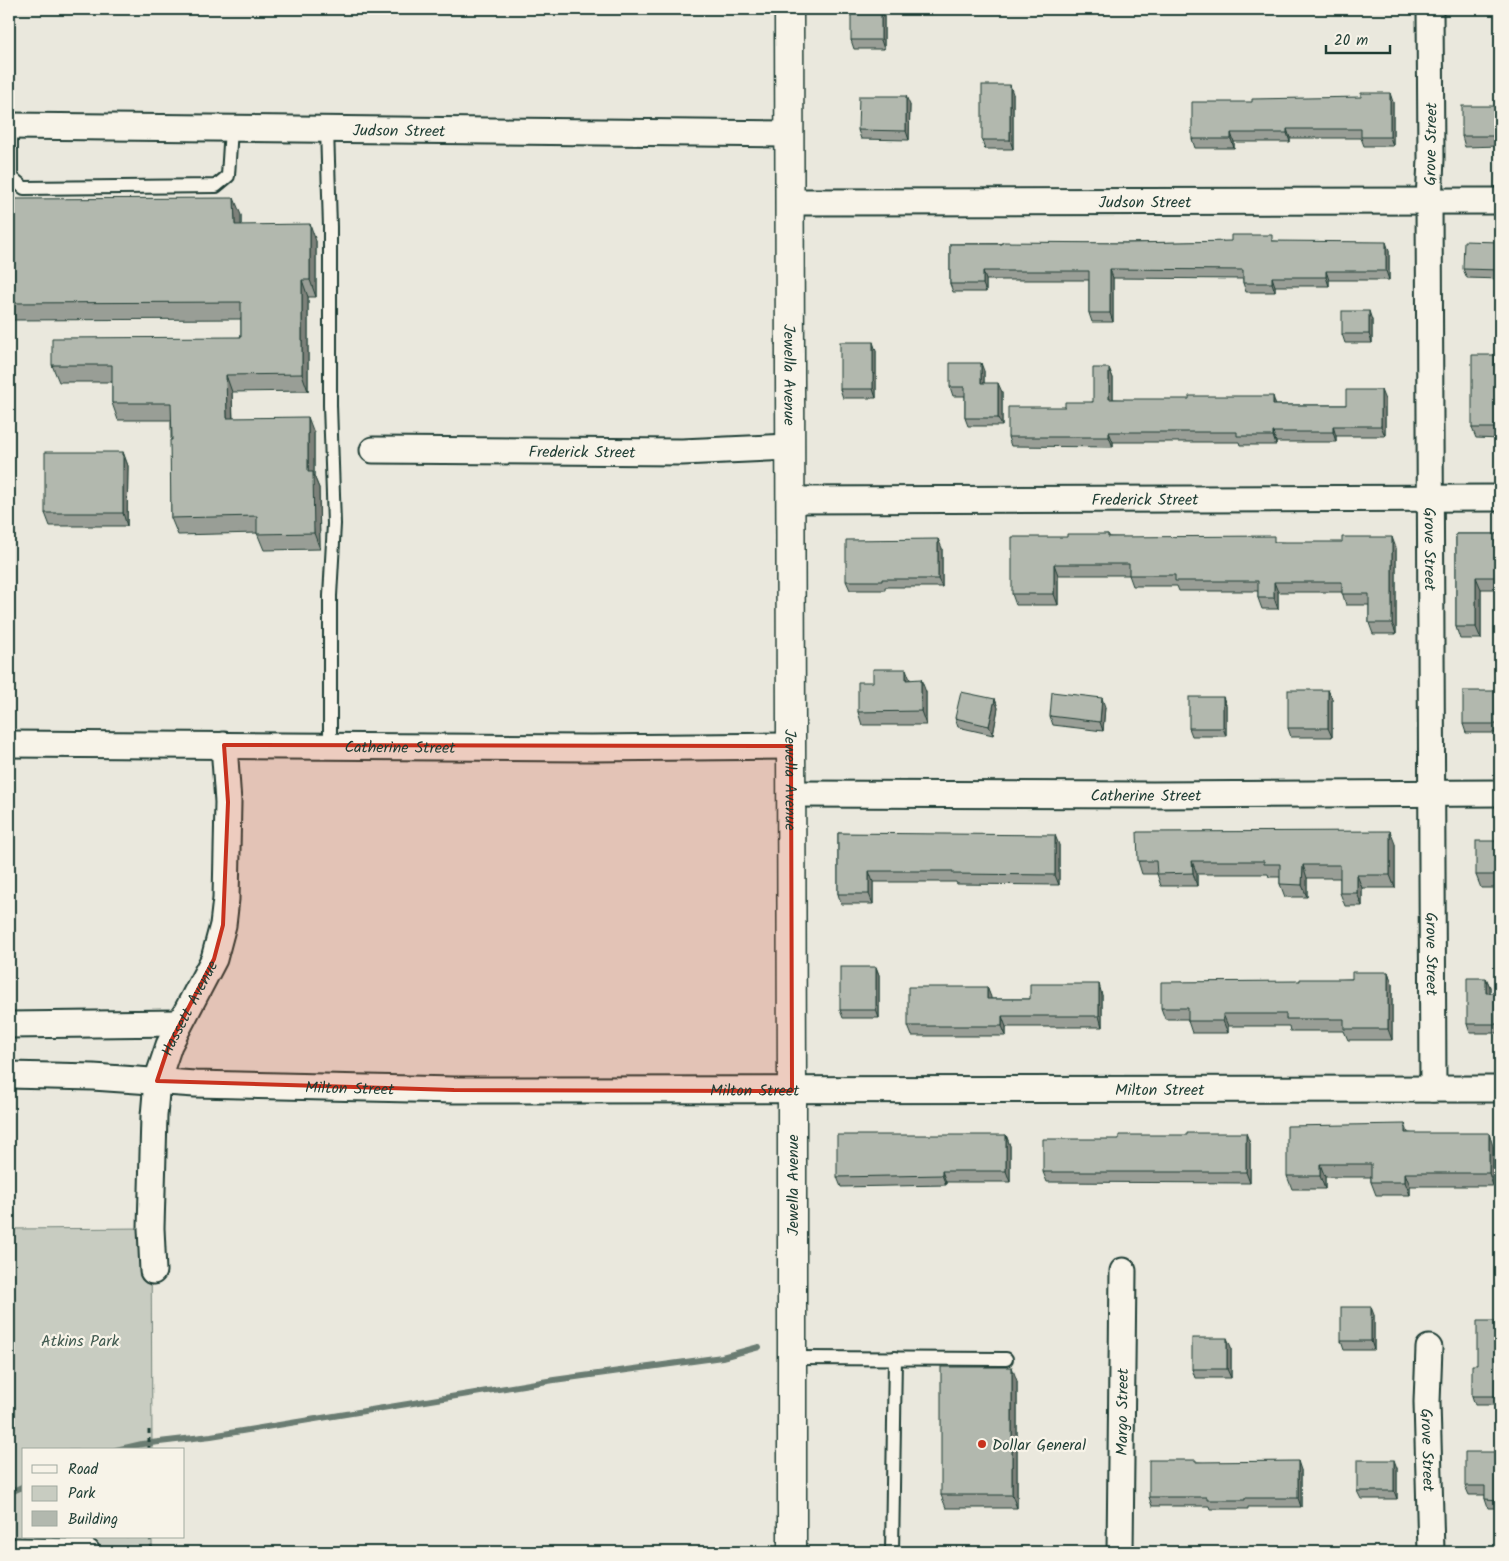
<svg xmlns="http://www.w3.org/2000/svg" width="1509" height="1561" font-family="Kalam,sans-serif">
<rect width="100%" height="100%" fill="#eae8dd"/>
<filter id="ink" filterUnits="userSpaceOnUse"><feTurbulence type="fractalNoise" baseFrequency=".02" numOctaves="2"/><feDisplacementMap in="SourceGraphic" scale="10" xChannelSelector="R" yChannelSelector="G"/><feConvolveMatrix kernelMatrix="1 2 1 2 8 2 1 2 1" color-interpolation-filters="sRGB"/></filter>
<g filter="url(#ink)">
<polygon fill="#c8ccc1" stroke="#74847a" points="151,1228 152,1450 24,1450 24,1537 152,1537 152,1552 9,1552 9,1229"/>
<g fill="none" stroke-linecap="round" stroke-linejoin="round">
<g stroke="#6a7c72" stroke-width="6">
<polyline points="116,1450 142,1444 211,1436 554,1380 722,1357 759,1347"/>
<polyline points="9,1493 24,1486"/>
</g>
<defs>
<g id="service">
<polyline points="11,126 11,177 24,188 216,186 228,176 231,128"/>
<polyline points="327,129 330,227 330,405 334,524 330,596 330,746"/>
<polyline points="792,1358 1006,1359"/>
<polyline points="892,1552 895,1358"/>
</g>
<g id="minor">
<path id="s1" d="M1430 9 1431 159 1429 201 1433 1089"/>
<path id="s2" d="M9 126 789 134"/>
<path id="s3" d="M789 202 1500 201"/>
<path id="s4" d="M373 450 682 452 790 447"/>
<path id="s5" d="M790 500 1500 498"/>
<path id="s6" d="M9 744 591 748 791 746"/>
<path id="s7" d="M791 794 1153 795 1500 793"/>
<polyline points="9,1025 179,1023"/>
<path id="s8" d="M9 1075 93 1077 195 1084 454 1090 1500 1089"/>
<path id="s9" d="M153 1271 151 1228 154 1116 157 1081 169 1045 214 959 223 925 226 899 228 802 224 745"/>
<path id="s10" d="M1429 1348 1427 1402 1431 1552"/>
<polyline points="17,1551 87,1552"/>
<path id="s11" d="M1120 1552 1123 1271"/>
</g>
<g id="secondary">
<path id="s12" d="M789 9 792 1091V1552"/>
</g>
</defs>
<use href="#service" stroke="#1f3d34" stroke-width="16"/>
<use href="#minor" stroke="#1f3d34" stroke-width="29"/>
<use href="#secondary" stroke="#1f3d34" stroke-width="31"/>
<g stroke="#1f3d34" stroke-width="3" stroke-dasharray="4 4" stroke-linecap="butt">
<polyline points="149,1450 149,1427"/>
<polyline points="150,1537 152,1552"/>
</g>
<use href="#service" stroke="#f7f3e8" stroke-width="12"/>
<use href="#minor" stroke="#f7f3e8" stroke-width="25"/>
<use href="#secondary" stroke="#f7f3e8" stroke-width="28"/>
</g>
<g fill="#999e96" stroke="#1f3d34">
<polygon points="884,9 884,49 854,49 851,40"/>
<polygon points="1274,9 1302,9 1302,11 1275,11"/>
<polygon points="1013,94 1013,149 985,149 982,140"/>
<polygon points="1393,102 1393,146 1364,146 1361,138 1290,138 1290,142 1234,142 1234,148 1195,148 1192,139"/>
<polygon points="910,105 909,140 861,139 858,130"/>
<polygon points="1500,106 1500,146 1465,147 1462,136"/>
<polygon points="9,199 241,215 241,225 316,241 316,297 308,297 308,391 232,392 233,418 314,433 314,476 319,488 320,549 264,550 257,533 178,535 171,518 171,420 118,420 112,403 112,382 59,382 52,365 241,337 241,319 9,320"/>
<polygon points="1274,241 1389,251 1389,280 1329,280 1329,286 1275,286 1275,292 1246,292 1243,283 1243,279 1113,278 1113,322 1092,322 1089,313 1089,280 986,280 986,292 953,292 950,284 950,244 1128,243"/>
<polygon points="1500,242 1500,279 1467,278 1463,269"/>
<polygon points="1372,320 1372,343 1345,343 1342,334"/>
<polygon points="876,351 876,398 843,398 840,389"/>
<polygon points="1499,365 1499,397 1500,397 1500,439 1476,438 1472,428"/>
<polygon points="1109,368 1113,378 1113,399 1276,405 1346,405 1385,400 1385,436 1336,436 1336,442 1276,442 1276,445 1240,445 1239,442 1113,442 1113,447 1011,446 1008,437 1065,407 1093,402"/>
<polygon points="984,371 984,383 1002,392 1002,426 968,426 965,418 965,396 953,396 950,387"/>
<polygon points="123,452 128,466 127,526 50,526 45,513"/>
<polygon points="1108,534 1110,537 1276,542 1396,548 1396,634 1373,634 1369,623 1369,605 1346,605 1342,592 1278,592 1278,609 1262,609 1258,598 1258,591 1179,591 1177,586 1133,586 1129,575 1058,575 1058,605 1016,605 1012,594 1067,537"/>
<polygon points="1456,534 1500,534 1500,589 1481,589 1481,639 1460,639 1456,627"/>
<polygon points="942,548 942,587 885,587 885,590 850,590 846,581"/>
<polygon points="910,679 926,692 926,725 862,725 858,712 873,682"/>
<polygon points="1328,690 1332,699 1332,737 1291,737 1288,728"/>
<polygon points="1500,691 1500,733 1466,733 1463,724"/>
<polygon points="1223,697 1226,705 1226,736 1192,736 1189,728"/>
<polygon points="995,699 998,708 993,735 958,727 955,718"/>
<polygon points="1105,707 1103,731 1053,725 1050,716"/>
<polygon points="838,833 1059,845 1059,885 957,884 956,882 873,882 873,904 841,904 838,894"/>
<polygon points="1500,841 1500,888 1481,888 1476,875"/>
<polygon points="1395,844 1395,888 1362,888 1362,906 1345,906 1340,893 1340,878 1307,878 1307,897 1285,897 1280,884 1280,877 1269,877 1268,874 1197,874 1197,886 1161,886 1157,874 1142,874 1138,861"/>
<polygon points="876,967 879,975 879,1018 843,1018 840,1010"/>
<polygon points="1388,972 1392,984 1392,1040 1348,1040 1344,1031 1290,1031 1289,1026 1228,1026 1228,1033 1192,1033 1188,1021 1188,1019 1165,1019 1161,1008 1300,981 1352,979"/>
<polygon points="1486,978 1490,987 1490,993 1500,993 1500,1033 1470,1033 1467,1024"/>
<polygon points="987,987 991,999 1030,999 1102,995 1102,1027 1006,1027 1006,1036 912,1036 908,1026"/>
<polygon points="1409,1133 1493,1146 1493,1186 1410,1186 1410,1195 1376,1195 1371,1182 1371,1177 1325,1177 1325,1189 1292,1189 1287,1176"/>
<polygon points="1006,1135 1010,1146 1010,1182 946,1182 946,1185 841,1187 837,1177"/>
<polygon points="1250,1143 1250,1183 1047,1182 1043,1172"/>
<polygon points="1374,1315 1374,1350 1344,1350 1341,1341"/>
<polygon points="1500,1321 1500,1405 1475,1405 1472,1396 1477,1365"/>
<polygon points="1231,1347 1231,1378 1195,1378 1192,1369"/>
<polygon points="1017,1381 1017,1508 946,1508 941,1495"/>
<polygon points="1500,1461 1500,1508 1488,1508 1485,1499 1485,1495 1469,1495 1465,1486"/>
<polygon points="1197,1462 1301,1470 1301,1507 1248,1507 1248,1509 1210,1509 1209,1506 1152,1506 1149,1497"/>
<polygon points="1397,1468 1397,1499 1361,1499 1357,1491"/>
</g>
<g fill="#7d817a" stroke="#1f3d34">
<polygon points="881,9 884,9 884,49 881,40"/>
<polygon points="1010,85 1013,94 1013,149 1010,140"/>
<polygon points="1390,93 1393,102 1393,146 1390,137"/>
<polygon points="906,96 910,105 909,140 906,131"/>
<polygon points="1287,129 1290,138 1290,142 1287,133"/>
<polygon points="1231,133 1234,142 1234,148 1231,139"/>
<polygon points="234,198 241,215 241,241 235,225"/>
<polygon points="310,224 316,241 316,297 310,280"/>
<polygon points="1386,242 1389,251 1389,280 1386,271"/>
<polygon points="1110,269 1113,278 1113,322 1110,313"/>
<polygon points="983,271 986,280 986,292 983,284"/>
<polygon points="1326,271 1329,280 1329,286 1326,277"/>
<polygon points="1272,277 1275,286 1275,292 1272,283"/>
<polygon points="302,280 308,297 308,391 302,374"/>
<polygon points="1369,311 1372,320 1372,343 1369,334"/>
<polygon points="873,342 876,351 876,398 873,389"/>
<polygon points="1495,355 1499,365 1499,407 1495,397"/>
<polygon points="981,363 984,371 984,392 981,383"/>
<polygon points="1109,368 1113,378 1113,409 1109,399"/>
<polygon points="226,375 232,392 233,435 227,418"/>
<polygon points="998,383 1002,392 1002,426 998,418"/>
<polygon points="1381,390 1385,400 1385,436 1381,426"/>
<polygon points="1273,396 1276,406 1273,405"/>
<polygon points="308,417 314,433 314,476 319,488 320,549 314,533 308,472"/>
<polygon points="1333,426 1336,436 1336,442 1333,432"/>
<polygon points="1109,432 1113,442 1113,447 1109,437"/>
<polygon points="1273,432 1276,442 1276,445 1273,436"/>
<polygon points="123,452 128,466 127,526 123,513"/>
<polygon points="1392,537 1396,548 1396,634 1392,623"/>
<polygon points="938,539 942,548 942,587 938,579"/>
<polygon points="1054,564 1058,575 1058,605 1054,594"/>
<polygon points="1476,577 1481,589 1481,639 1476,627"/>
<polygon points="1274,582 1278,592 1278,609 1274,598"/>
<polygon points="906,669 911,682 906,680"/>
<polygon points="921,679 926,692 926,725 921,711"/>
<polygon points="1328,690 1332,699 1332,737 1328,728"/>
<polygon points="1223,697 1226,705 1226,736 1223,728"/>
<polygon points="1102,698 1105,707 1103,731 1100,722"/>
<polygon points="995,699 998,708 993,735 989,726"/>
<polygon points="1390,831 1395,844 1395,888 1390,875"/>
<polygon points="1055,835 1059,845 1059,885 1055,875"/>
<polygon points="1192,861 1197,874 1197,886 1193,873"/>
<polygon points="1303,865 1307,878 1307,897 1302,885"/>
<polygon points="869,871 873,882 873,904 869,894"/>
<polygon points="1357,875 1362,888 1362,906 1357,893"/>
<polygon points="876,967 879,975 879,1018 876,1010"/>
<polygon points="1388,972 1392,984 1392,1040 1388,1029"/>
<polygon points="1486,978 1490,987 1490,1002 1486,993"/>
<polygon points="1099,984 1102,995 1102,1027 1099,1016"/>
<polygon points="987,987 991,997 991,1009 987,999"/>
<polygon points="1223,1014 1228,1026 1228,1033 1223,1021"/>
<polygon points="1002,1016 1006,1027 1006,1036 1002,1026"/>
<polygon points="1405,1124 1410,1138 1405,1133"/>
<polygon points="1246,1133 1250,1143 1250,1183 1246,1172"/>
<polygon points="1489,1133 1493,1146 1493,1186 1489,1173"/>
<polygon points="1006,1135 1010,1146 1010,1182 1006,1171"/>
<polygon points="1320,1164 1325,1177 1325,1189 1320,1176"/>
<polygon points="942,1171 946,1182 946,1185 942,1175"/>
<polygon points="1405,1173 1410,1186 1410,1195 1405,1182"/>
<polygon points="1371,1307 1374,1315 1374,1350 1371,1341"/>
<polygon points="1227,1338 1231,1347 1231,1378 1227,1369"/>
<polygon points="1012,1367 1017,1381 1017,1508 1012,1495"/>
<polygon points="1497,1452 1500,1461 1500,1477 1497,1468"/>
<polygon points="1394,1460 1397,1468 1397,1499 1394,1491"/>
<polygon points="1298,1461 1301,1470 1301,1507 1298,1498"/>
</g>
<g fill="#b2b8ae" stroke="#1f3d34">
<rect x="851" y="9" width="30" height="31"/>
<rect x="982" y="85" width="28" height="55"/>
<polygon points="1361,93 1390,93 1390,137 1361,137 1361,129 1287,129 1287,133 1231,133 1231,139 1192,139 1192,102 1252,102 1252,99 1361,97"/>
<polygon points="859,96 906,96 906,131 858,130"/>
<rect x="1462" y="106" width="38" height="30"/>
<polygon points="234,198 235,225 310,224 310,280 302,280 302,374 226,375 227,418 308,417 308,472 313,472 314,533 257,534 257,516 171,518 170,440 172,440 171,403 112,403 112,365 52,365 52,338 241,337 241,302 9,303 9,199"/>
<polygon points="1231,235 1272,235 1272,241 1386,242 1386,271 1326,271 1326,277 1272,277 1272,283 1243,283 1243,270 1110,269 1110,313 1089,313 1089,271 983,271 983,284 950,284 950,244 1002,244 1002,242 1128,243 1231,241"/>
<polygon points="1464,241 1500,242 1500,270 1463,269"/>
<rect x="1342" y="311" width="27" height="23"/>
<rect x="840" y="342" width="33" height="47"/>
<polygon points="1472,355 1495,355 1495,397 1500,397 1500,428 1472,428"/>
<polygon points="950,363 981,363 981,383 998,383 998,418 965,418 965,387 950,387"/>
<polygon points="1093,368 1109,368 1109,399 1189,399 1189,396 1273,396 1273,405 1346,405 1346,390 1381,390 1381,426 1333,426 1333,432 1273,432 1273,436 1237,436 1237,432 1109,432 1109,437 1008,437 1008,407 1065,407 1065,402 1093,402"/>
<rect x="45" y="452" width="78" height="61"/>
<polygon points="1067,534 1108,534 1108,537 1274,536 1274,542 1342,542 1342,537 1392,537 1392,623 1369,623 1369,594 1342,594 1342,582 1274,582 1274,598 1258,598 1258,581 1175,581 1175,575 1129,575 1129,564 1054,564 1054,594 1012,594 1012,537 1067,537"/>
<polygon points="1456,534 1500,534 1500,577 1476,577 1476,627 1456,627"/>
<polygon points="938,539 938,579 882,579 882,581 846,581 846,540"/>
<polygon points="873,669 906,669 906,680 921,679 921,711 858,712 858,682 873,682"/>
<rect x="1288" y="690" width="40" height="38"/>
<rect x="1463" y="691" width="37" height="33"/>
<polygon points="961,692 995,699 989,726 955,718"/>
<polygon points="1052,692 1102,698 1100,722 1050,716"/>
<rect x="1189" y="697" width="34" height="31"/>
<polygon points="1390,831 1390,875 1357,875 1357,893 1340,893 1340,865 1303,865 1302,885 1280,884 1280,864 1264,864 1264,861 1192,861 1193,873 1157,874 1156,861 1138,861 1137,832"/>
<polygon points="838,833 1055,835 1055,875 953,874 953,871 869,871 869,894 838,894"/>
<rect x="1476" y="841" width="24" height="34"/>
<rect x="840" y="967" width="36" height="43"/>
<polygon points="1352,972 1388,972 1388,1029 1344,1029 1344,1019 1286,1019 1286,1014 1223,1014 1223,1021 1188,1021 1188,1008 1161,1008 1161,982 1300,981 1300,979 1352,979"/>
<polygon points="1467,978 1486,978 1486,993 1500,993 1500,1024 1467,1024"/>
<polygon points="1030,984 1099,984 1099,1016 1002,1016 1002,1026 908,1026 908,987 987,987 987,999 1030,999"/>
<polygon points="1405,1124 1405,1133 1489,1133 1489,1173 1405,1173 1405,1182 1371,1182 1371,1164 1320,1164 1320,1176 1287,1176 1287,1126"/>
<polygon points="1187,1133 1246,1133 1246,1172 1043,1172 1043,1139 1119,1139 1119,1135 1187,1135"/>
<polygon points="837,1135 1006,1135 1006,1171 942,1171 942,1175 837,1177"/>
<rect x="1341" y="1307" width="30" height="34"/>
<polygon points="1477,1321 1500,1321 1500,1396 1472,1396 1472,1365 1477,1365"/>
<rect x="1192" y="1338" width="35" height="31"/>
<rect x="941" y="1367" width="71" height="128"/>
<polygon points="1465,1452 1497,1452 1497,1468 1500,1468 1500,1500 1485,1499 1485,1486 1465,1486"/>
<polygon points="1149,1460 1196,1460 1196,1462 1298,1461 1298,1498 1245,1498 1245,1500 1207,1500 1207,1497 1149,1497"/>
<rect x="1357" y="1460" width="37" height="31"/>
</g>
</g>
<path fill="#c8321e" fill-opacity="0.2" stroke="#c8321e" stroke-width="4" stroke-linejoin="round" d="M224 745 791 746 792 1091 454 1090 157 1081 169 1045 214 959 223 925 228 802Z"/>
<circle fill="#c8321e" stroke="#f7f3e8" stroke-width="2" cx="982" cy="1444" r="5"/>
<g text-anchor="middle" stroke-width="4.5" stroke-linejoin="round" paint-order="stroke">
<g font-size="16" fill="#1f3d34" stroke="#f7f3e8">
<text dy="6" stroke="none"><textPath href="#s2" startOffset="390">Judson Street</textPath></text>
<text transform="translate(1430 144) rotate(-89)" y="6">Grove Street</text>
<text dy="6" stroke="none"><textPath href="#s3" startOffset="356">Judson Street</textPath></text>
<text dy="6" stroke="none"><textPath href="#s12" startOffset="366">Jewella Avenue</textPath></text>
<text dy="6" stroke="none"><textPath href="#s4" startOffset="209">Frederick Street</textPath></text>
<text dy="6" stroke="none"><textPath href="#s5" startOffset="355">Frederick Street</textPath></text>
<text dy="6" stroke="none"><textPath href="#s1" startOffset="540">Grove Street</textPath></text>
<text dy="6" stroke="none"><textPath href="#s6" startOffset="391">Catherine Street</textPath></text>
<text dy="6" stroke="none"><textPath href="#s12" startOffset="771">Jewella Avenue</textPath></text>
<text dy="6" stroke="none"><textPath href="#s7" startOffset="355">Catherine Street</textPath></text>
<text dy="6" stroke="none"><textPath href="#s1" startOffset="945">Grove Street</textPath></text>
<text dy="6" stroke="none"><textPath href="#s9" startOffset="270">Hassett Avenue</textPath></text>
<text dy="6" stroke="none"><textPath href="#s8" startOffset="341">Milton Street</textPath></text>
<text dy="6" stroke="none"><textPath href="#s8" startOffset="1151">Milton Street</textPath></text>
<text dy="6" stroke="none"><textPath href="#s8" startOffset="746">Milton Street</textPath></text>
<text transform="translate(792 1185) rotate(-90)" y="6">Jewella Avenue</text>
<text dy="6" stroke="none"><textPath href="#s11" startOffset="140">Margo Street</textPath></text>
<text dy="6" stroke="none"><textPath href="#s10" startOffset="102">Grove Street</textPath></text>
</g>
<g font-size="16" fill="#415a50" stroke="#f7f3e8">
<text x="80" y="1346">Atkins Park</text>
</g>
<g font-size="16" fill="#1f3d34" stroke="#f7f3e8" text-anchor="start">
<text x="992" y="1450">Dollar General</text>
</g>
</g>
<rect width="1509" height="1561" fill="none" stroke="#f7f3e8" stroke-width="30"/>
<rect x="15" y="15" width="1479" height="1531" fill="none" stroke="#1f3d34" stroke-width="2" filter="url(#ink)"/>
<rect x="22" y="1448" width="162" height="90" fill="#f7f3e8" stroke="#a1aaa0"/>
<rect x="32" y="1465" width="25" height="8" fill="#f7f3e8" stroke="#a1aaa0"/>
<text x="68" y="1474" font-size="15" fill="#1f3d34">Road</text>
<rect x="32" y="1486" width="25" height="15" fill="#c8ccc1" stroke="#a1aaa0"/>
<text x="68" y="1498" font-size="15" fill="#1f3d34">Park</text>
<rect x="32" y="1511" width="25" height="15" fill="#b2b8ae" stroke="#a1aaa0"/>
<text x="68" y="1524" font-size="15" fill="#1f3d34">Building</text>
<path d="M1326 45v8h64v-8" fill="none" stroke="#1f3d34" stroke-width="2.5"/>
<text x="1334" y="45" font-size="15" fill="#1f3d34" stroke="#f7f3e8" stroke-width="4" paint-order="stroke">20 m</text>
</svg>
